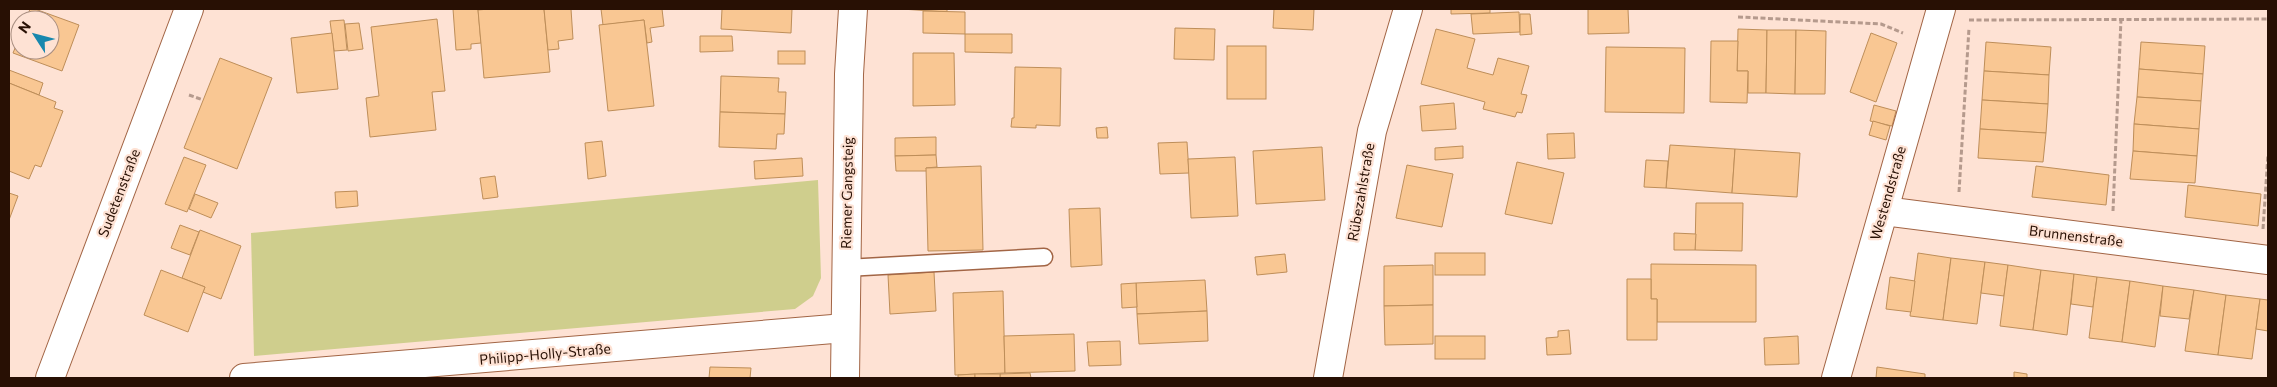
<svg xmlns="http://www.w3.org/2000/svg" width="2277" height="387" font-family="Commissioner,sans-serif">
<rect width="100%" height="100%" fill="#fee2d4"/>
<polygon fill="#cfce8d" points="818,180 821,278 813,296 795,309 254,356 251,233"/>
<g fill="#f9c793" stroke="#be8e59">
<polygon points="30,9 35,9 79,25 62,71 13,53 20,36 20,50 50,50 50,20 26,20"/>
<polygon points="453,9 478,9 481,43 471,44 471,49 456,50"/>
<polygon points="489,9 544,9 550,72 484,78 478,10"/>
<polygon points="544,9 571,9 573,39 558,41 559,49 548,50"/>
<polygon points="601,9 662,9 664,26 650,28 652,42 647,43 644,20 603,25"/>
<polygon points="722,9 792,9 791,33 721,29"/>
<polygon points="901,9 947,9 947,12"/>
<polygon points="1274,9 1314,9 1313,30 1273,28"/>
<polygon points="1451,9 1490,9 1490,13 1451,14"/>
<polygon points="1588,9 1628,9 1629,33 1588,34"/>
<polygon points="923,11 965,12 965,34 923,33"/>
<polygon points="1519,12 1520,32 1473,34 1471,14"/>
<polygon points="1520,14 1530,14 1532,34 1520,35"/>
<polygon points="437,19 445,91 432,92 436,130 370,137 366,98 379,96 371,27"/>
<polygon points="344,20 347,50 334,51 330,21"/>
<polygon points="644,20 654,106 608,111 599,25"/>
<polygon points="359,23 363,49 348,51 345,24"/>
<polygon points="1175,28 1215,29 1214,60 1174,59"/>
<polygon points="1436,29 1475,39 1467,68 1493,75 1498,58 1529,66 1521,94 1527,95 1522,113 1517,112 1515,117 1483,109 1485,102 1421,84"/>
<polygon points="1738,29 1767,30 1766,93 1748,93 1748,71 1737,71"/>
<polygon points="1767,30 1796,30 1795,94 1766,93"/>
<polygon points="1796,30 1826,31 1825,94 1795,94"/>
<polygon points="332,33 338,89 297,93 291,38"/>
<polygon points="1871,33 1897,43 1876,102 1850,92"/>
<polygon points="965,34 1012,34 1012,53 965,52"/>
<polygon points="700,36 732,36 733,51 700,52"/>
<polygon points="1711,41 1738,41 1737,71 1748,71 1747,103 1710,102"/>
<polygon points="1986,42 2051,47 2049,75 1984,71"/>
<polygon points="2141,42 2205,46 2203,74 2139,69"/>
<rect x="1227" y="46" width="39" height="53"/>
<polygon points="1606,47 1685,48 1684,113 1605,112"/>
<rect x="778" y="51" width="27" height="13"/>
<polygon points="913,53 954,53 955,105 913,106"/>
<polygon points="220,58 272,78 237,169 184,148"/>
<polygon points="1015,67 1061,68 1060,126 1036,125 1036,128 1011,127 1012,118 1014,118"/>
<polygon points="2139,69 2203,74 2201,101 2137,97"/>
<polygon points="9,70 43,83 39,95 9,83"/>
<polygon points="1984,71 2049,75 2048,104 1982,100"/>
<polygon points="721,76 779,78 778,92 786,92 785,114 720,112"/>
<polygon points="9,83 56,102 54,108 63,111 41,167 35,165 29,179 9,171"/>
<polygon points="2137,97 2201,101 2199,129 2134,124"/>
<polygon points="1982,100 2048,104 2046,133 1980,129"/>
<polygon points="1454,103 1456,129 1422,131 1420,106"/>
<polygon points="1874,105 1896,111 1892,126 1870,121"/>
<polygon points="720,112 785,114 784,134 777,134 776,149 719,147"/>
<polygon points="1873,121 1890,126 1886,140 1869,135"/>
<polygon points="2134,124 2199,129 2197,156 2133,151"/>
<polygon points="1107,127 1108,138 1097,138 1096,128"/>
<polygon points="1980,129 2046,133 2043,162 1978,158"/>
<polygon points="1574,133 1575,158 1548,159 1547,134"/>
<polygon points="936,137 936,155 895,156 895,138"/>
<polygon points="602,141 606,176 588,179 585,143"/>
<polygon points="1187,142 1189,173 1160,174 1158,143"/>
<polygon points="1670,145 1735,149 1732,193 1666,188"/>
<polygon points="1463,146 1463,158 1435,160 1435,148"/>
<polygon points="1322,147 1325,200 1256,204 1253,151"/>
<polygon points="1735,149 1800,153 1797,197 1732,193"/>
<polygon points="2133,151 2197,156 2195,183 2130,179"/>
<polygon points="936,155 937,167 926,168 927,171 896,171 895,156"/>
<polygon points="184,157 206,165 187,212 165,204"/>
<polygon points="1235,157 1238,216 1191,218 1188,159"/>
<polygon points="802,158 803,176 755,179 754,161"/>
<polygon points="1646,160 1668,161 1666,188 1644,187"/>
<polygon points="1517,162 1564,173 1552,224 1505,214"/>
<polygon points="1407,165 1453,174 1442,227 1396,218"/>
<polygon points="981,166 983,250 928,251 926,168"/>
<polygon points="2036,166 2109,175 2106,205 2032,197"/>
<polygon points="495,176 498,197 483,199 480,178"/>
<polygon points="2188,185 2261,194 2258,226 2185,217"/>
<polygon points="357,191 358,206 336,208 335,192"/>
<polygon points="9,193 18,196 9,220"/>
<polygon points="195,194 218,203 211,218 189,209"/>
<polygon points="1696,203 1743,203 1742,251 1695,250"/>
<polygon points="1100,208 1102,265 1071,267 1069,209"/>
<polygon points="180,225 199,232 190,255 171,248"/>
<polygon points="200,230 241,246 221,299 203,292 205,287 182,278"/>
<polygon points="1674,233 1696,234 1695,250 1674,250"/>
<rect x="1435" y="253" width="50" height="22"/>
<polygon points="1918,253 1951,258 1943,320 1910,316"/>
<polygon points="1285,254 1287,272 1257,275 1255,257"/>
<polygon points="1951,258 1985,262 1977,324 1943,320"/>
<polygon points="1985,262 2008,265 2004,296 1981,293"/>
<polygon points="1651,264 1756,265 1756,322 1657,322 1657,299 1651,299"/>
<polygon points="1433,265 1433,305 1384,306 1384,266"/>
<polygon points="2008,265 2041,270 2033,330 2000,326"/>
<polygon points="161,270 205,287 188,332 144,315"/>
<polygon points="2041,270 2074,274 2067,335 2033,330"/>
<polygon points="934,272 936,311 890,314 888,275"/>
<polygon points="2074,274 2097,277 2093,307 2071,304"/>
<polygon points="1890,277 1915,281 1911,312 1886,309"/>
<polygon points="2097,277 2130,281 2122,342 2089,338"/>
<polygon points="1627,279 1651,279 1651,299 1657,299 1657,340 1627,340"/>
<polygon points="1205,280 1207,311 1137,314 1136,283"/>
<polygon points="2130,281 2163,286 2155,347 2122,342"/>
<polygon points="1136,283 1137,307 1122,308 1121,284"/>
<polygon points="2163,286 2194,290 2189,319 2160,316"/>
<polygon points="2194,290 2226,295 2218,355 2185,351"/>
<polygon points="1003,291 1005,373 955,375 953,293"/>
<polygon points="2226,295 2260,299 2252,359 2218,355"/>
<polygon points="2260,299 2268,300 2268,331 2256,329"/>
<polygon points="1433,305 1433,344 1385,345 1384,306"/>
<polygon points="1207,311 1208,341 1139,344 1137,314"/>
<polygon points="1569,330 1571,354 1547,355 1546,338 1558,337 1558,331"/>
<polygon points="1074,334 1075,371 1005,373 1004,336"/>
<rect x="1435" y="336" width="50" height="23"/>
<polygon points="1798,336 1799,364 1765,365 1764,338"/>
<polygon points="1120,341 1121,365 1089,366 1087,342"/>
<polygon points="710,367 751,368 750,378 709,378"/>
<polygon points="1877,367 1925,374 1925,378 1876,378"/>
<polygon points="2014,372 2027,374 2027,378 2014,378"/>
<polygon points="1030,373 1031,378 1000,378 1000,374"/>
<polygon points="975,374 975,378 958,378 958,375"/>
<rect x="975" y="374" width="25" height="4"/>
</g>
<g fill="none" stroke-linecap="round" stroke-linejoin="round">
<defs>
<polyline id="lane" points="846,268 1044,257"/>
<g id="street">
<polyline points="1884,211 2268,260"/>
<polyline points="50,378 189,9"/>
<polyline points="244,378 845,328"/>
<polyline points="845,378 849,74 853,9"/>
<polyline points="1328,378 1372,131 1408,9"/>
<polyline points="1836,378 1941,9"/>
</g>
</defs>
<use href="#lane" stroke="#a26545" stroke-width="19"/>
<use href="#street" stroke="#a26545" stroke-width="30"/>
<g stroke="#b59a8d" stroke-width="3" stroke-dasharray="5 2.5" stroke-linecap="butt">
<polyline points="1738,17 1881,24 1903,33"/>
<polyline points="1969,20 2268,19"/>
<polyline points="189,95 203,100"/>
<polyline points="1959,192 1969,28"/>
<polyline points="2113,211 2121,19"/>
<polyline points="2263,229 2268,154"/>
</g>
<use href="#lane" stroke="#fff" stroke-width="16"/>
<use href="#street" stroke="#fff" stroke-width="28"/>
</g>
<g text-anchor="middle" stroke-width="4.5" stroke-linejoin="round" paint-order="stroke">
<g font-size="14" fill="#281004" stroke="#fee2d4">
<text transform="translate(1361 192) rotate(-80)" y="5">Rübezahlstraße</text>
<text transform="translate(119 193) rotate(-69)" y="5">Sudetenstraße</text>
<text transform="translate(847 193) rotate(-89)" y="5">Riemer Gangsteig</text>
<text transform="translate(1888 193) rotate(-74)" y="5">Westendstraße</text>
<text transform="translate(2076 236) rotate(7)" y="5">Brunnenstraße</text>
<text transform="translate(545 354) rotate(-5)" y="5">Philipp-Holly-Straße</text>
</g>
</g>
<rect width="2277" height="387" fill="none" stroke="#281004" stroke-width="20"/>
<g transform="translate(35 35) rotate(306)"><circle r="24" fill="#fee2d4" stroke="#a88e81"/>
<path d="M0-4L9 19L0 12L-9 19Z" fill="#1888ae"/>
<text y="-8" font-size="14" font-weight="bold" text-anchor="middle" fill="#281004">N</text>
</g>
</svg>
